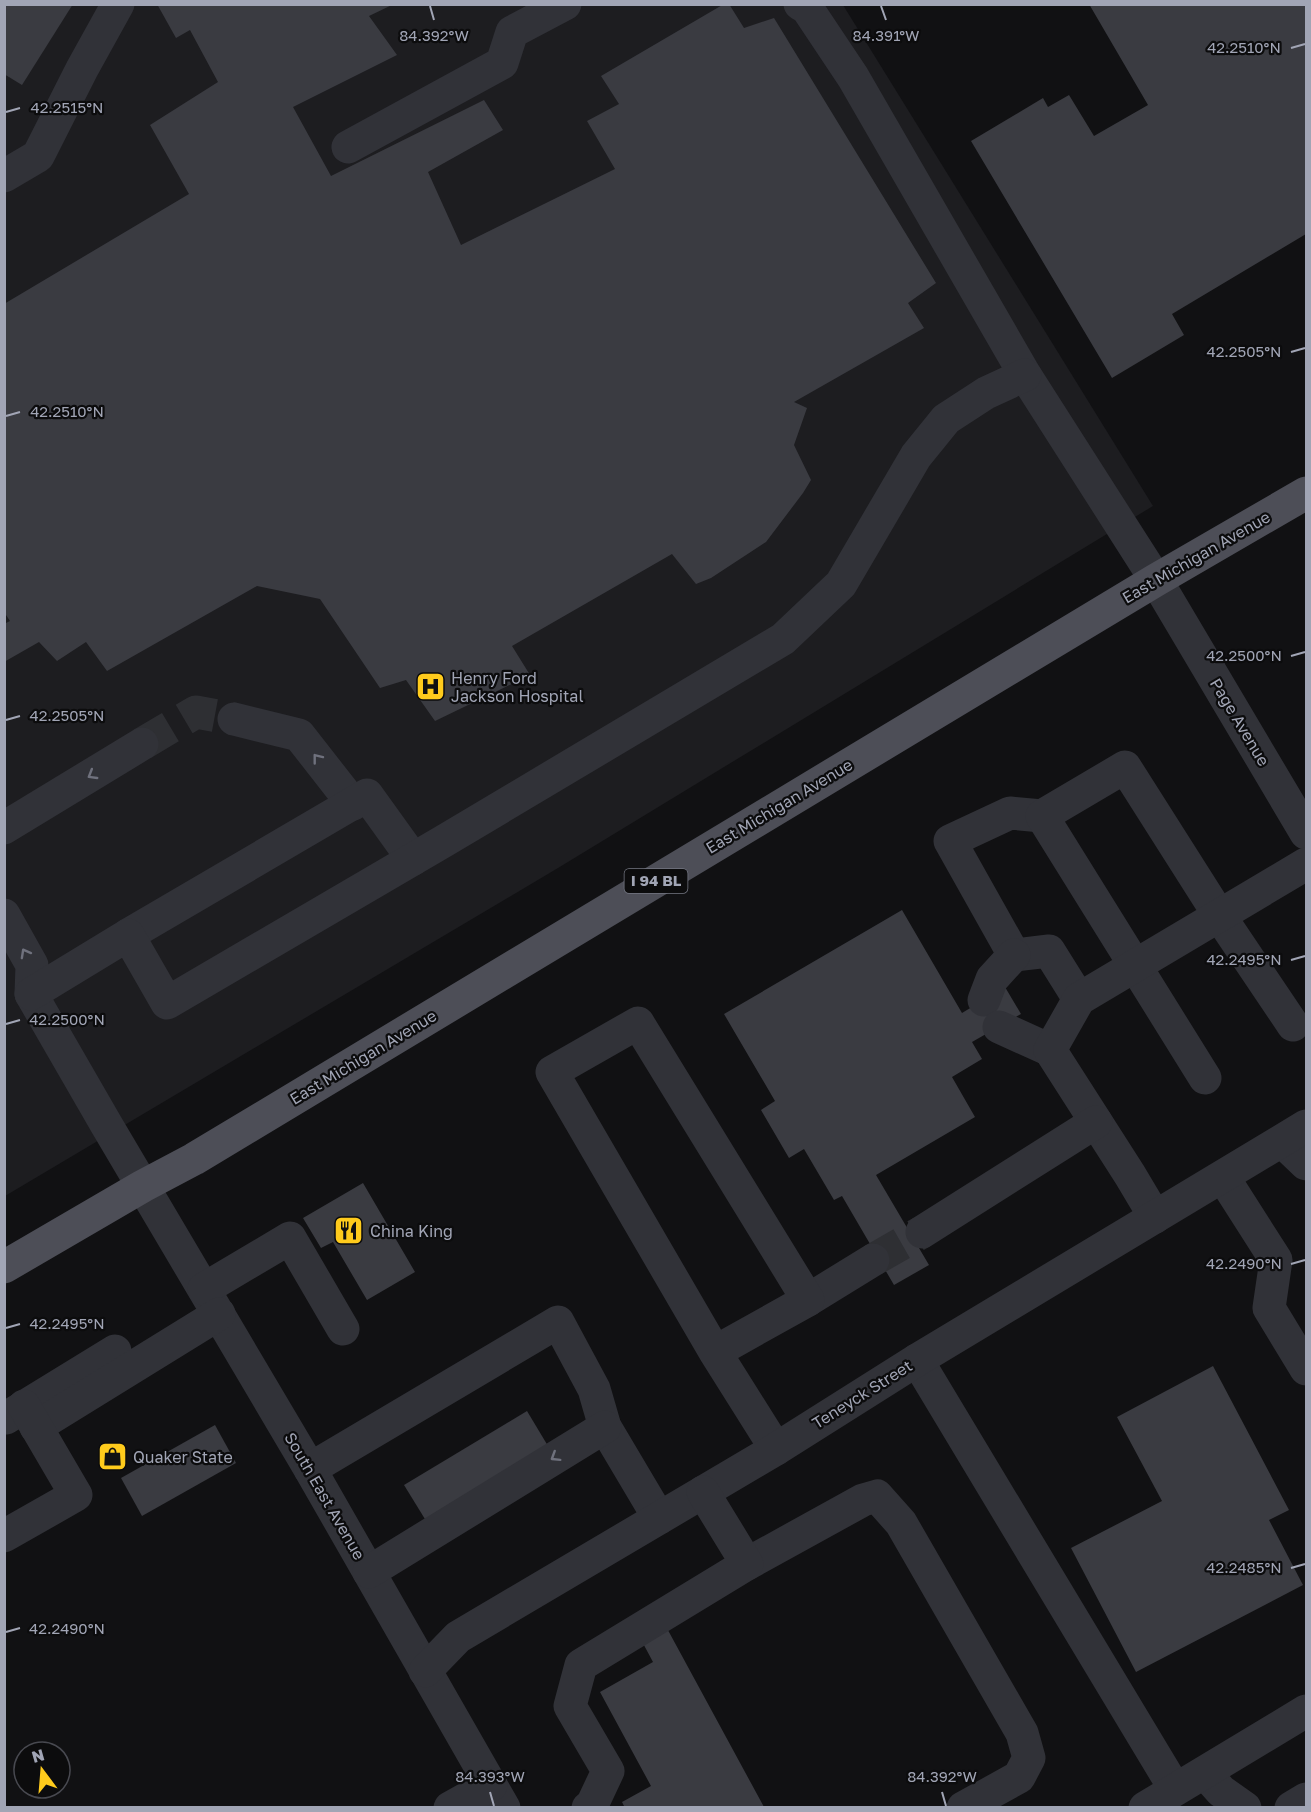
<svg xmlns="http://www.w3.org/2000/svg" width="1311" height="1812" font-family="'Golos Text',sans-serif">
<rect width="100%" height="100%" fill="#111113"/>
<polygon fill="#1d1d20" points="4,5 843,5 1153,506 558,868 5,1196"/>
<g fill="#3a3b41">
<polygon points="4,4 73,4 22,85 4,74"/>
<polygon points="157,4 394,4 369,16 397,55 293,107 331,176 484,100 503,130 428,172 461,245 615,169 587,121 619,104 601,76 724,4 729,4 744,28 774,18 936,283 908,303 924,328 794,402 807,408 794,445 811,480 803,493 766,542 711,578 696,584 672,554 512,646 530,675 435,721 406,680 380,688 320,599 257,586 107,671 86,642 57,661 39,642 4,662 4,624 10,621 4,612 4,304 189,194 150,125 218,82 190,30 176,38"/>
<polygon points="1089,4 1306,4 1306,234 1172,314 1184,335 1112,378 971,141 1043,98 1048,107 1069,95 1094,136 1148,105"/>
<polygon points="902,910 962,1013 1005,987 1021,1014 972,1042 982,1059 952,1077 975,1117 876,1175 929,1265 894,1285 842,1196 834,1200 804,1149 789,1158 761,1110 775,1101 724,1014"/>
<polygon points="363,1183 415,1272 367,1300 333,1242 321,1248 303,1218"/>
<polygon points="1213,1366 1289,1510 1269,1520 1303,1585 1136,1672 1071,1548 1162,1501 1117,1417"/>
<polygon points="527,1411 551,1451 428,1524 404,1485"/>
<polygon points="215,1425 236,1463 142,1516 121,1478"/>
<polygon points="663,1621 764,1807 763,1808 625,1808 622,1802 651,1786 600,1692 653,1662 638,1634"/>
</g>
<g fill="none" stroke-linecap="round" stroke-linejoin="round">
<g stroke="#2e2f33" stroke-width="33" stroke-dasharray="33 16" stroke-linecap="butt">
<polyline points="142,744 196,712 234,719"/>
<polyline points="873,1260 922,1232"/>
</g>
<g stroke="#313238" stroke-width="33">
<polyline points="800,4 807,8 853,77 1025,375 1156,580 1306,833"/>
<polyline points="348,147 502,63 512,32 565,4"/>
<polyline points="4,176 38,156 82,69 118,4"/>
<polyline points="234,719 299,735 353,804"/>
<polyline points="1042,816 1010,813 950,841 1014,955 1049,951 1079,999"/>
<polyline points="4,828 142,744"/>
<polyline points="4,915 32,965 31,994 106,1124 310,1469 504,1808"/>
<polyline points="128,935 367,795 413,859"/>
<polyline points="31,994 128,935 167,1003 444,841 783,639 841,584 916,456 946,419 986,393 1025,375"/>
<polyline points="984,1000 992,979 1014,955"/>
<polyline points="999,1027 1050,1050"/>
<polyline points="1205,1078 1042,816 1125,767 1219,915 1293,1025"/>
<polyline points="1282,1141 1306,1164"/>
<polyline points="1223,1177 1276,1260 1269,1308 1306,1369"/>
<polyline points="1155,1217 1130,1175 1050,1050 1079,999 1306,864"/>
<polyline points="922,1232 1096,1122"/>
<polyline points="204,1289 290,1238 343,1329"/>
<polyline points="808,1300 873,1260"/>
<polyline points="715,1352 808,1300 638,1023 552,1072 715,1352 776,1449"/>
<polyline points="917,1360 1175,1789"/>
<polyline points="6,1418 115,1351"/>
<polyline points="36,1427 219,1314"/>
<polyline points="310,1469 558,1322 594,1389 605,1427 659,1518"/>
<polyline points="4,1536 76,1495 24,1406"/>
<polyline points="747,1564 863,1500 877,1496 901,1523 1022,1733 1029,1758 1019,1777 963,1808"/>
<polyline points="369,1572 605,1427"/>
<polyline points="425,1671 458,1637 776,1449 917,1360 1306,1126"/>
<polyline points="1205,1773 1221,1791 1245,1808"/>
<polyline points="450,1808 491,1785"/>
<polyline points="588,1808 592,1805 608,1771 570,1706 581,1665 747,1564 703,1492"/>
<polyline points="1145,1808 1306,1711"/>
<polyline points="1291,1808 1306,1799"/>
</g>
<polyline stroke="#4d4e57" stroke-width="33" points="4,1267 143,1186 194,1159 1156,580 1306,493"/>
</g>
<defs><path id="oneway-chevron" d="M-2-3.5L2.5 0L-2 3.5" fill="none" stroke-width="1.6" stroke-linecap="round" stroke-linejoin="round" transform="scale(1.5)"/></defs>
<g stroke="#6f717d">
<use href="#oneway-chevron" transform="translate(317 758) rotate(-128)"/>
<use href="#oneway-chevron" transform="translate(92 775) rotate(149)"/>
<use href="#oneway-chevron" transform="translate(25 953) rotate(-119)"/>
<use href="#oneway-chevron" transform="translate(555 1457) rotate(148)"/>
</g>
<path fill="none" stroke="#a1a5b5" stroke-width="2" d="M430 6 434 20M881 6 886 20M1291 48 1305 44M6 112 20 108M1291 352 1305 348M6 416 20 412M1291 656 1305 652M6 720 20 716M1291 960 1305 956M6 1024 20 1020M1291 1264 1305 1260M6 1328 20 1324M1291 1568 1305 1564M6 1632 20 1628M490 1792 494 1806M942 1792 946 1806"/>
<defs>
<symbol id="hospital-square" viewBox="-11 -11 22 22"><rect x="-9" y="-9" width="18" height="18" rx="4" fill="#ffcb1c" stroke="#0c0c0d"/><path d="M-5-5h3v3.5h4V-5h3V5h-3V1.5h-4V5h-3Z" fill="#111"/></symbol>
<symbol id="restaurant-square" viewBox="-11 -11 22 22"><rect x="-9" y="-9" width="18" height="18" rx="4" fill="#ffcb1c" stroke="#0c0c0d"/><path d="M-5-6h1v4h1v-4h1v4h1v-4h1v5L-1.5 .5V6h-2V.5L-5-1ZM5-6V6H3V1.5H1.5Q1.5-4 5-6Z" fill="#111"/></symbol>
<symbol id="shop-square" viewBox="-11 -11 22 22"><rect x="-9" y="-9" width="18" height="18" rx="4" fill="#ffcb1c" stroke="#0c0c0d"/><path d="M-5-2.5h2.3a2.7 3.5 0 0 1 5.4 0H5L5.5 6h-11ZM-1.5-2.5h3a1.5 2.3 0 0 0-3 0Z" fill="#111"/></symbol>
</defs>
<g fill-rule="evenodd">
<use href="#hospital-square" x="414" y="670" width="33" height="33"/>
<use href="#restaurant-square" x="332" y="1214" width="33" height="33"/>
<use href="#shop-square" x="96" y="1440" width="33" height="33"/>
</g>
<g text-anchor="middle" stroke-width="4.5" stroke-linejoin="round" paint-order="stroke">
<rect fill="#0c0c0d" stroke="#747783" stroke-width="1.5" x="624.5" y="869" width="63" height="24" rx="4.5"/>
<g font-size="15" font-weight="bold" fill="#a1a5b5">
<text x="656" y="886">I 94 BL</text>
</g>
<g font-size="16" fill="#a1a5b5" stroke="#0c0c0d">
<text transform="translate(1196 557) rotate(-30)" y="6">East Michigan Avenue</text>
<text transform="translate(1240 722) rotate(59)" y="6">Page Avenue</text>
<text transform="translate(779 806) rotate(-31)" y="6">East Michigan Avenue</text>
<text transform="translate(363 1057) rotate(-31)" y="6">East Michigan Avenue</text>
<text transform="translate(862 1394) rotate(-32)" y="6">Teneyck Street</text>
<text transform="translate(325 1496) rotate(60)" y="6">South East Avenue</text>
</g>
<g font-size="16" fill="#a1a5b5" stroke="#0c0c0d" text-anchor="start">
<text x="451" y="684">Henry Ford<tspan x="451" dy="18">Jackson Hospital</tspan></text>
<text x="370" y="1237">China King</text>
<text x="133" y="1463">Quaker State</text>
</g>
</g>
<g font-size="15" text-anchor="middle" fill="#a1a5b5" stroke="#0c0c0d" stroke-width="4.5" stroke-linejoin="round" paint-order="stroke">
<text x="434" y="41">84.392°W</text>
<text x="886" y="41">84.391°W</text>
<text x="1244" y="53">42.2510°N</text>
<text x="67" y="113">42.2515°N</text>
<text x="1244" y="357">42.2505°N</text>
<text x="67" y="417">42.2510°N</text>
<text x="1244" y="661">42.2500°N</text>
<text x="67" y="721">42.2505°N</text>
<text x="1244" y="965">42.2495°N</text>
<text x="67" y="1025">42.2500°N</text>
<text x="1244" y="1269">42.2490°N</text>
<text x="67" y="1329">42.2495°N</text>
<text x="1244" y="1573">42.2485°N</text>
<text x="67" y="1634">42.2490°N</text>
<text x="490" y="1782">84.393°W</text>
<text x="942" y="1782">84.392°W</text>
</g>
<rect width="1311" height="1812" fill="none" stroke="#a1a5b5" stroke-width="12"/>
<g transform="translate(42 1770) rotate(344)"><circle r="28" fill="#0c0c0d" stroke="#484950" stroke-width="1.5"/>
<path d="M0-4.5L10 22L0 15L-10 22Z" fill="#ffcb1c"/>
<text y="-9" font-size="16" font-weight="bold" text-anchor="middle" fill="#a1a5b5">N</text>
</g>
</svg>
